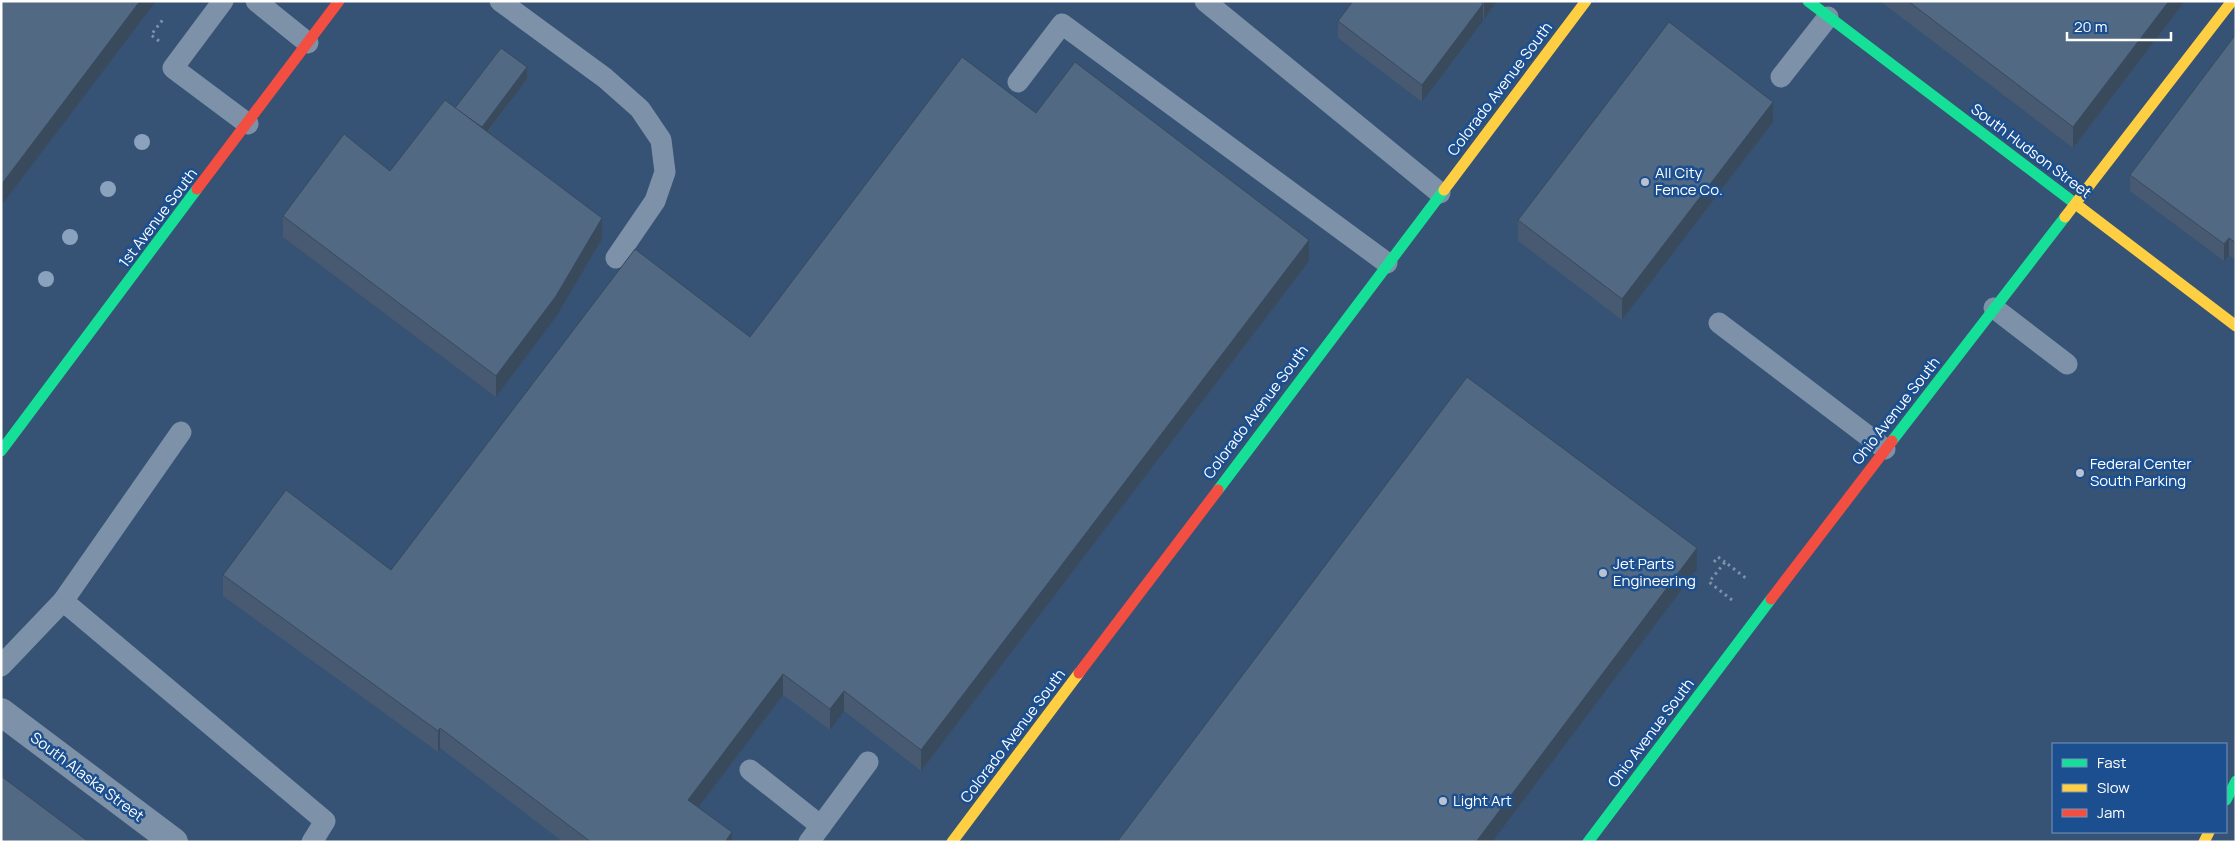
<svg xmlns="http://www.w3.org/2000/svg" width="2237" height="843" font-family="Manrope,sans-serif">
<rect width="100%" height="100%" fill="#365274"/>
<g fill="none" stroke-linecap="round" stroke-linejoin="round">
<g stroke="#7d92a8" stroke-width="3" stroke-dasharray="2.5 4" stroke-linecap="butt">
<polyline points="159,41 151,35 164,18"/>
<polyline points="1714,562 1718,557 1725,562"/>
<polyline points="1732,600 1709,582 1725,562 1747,579"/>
</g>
<g stroke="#7d92a8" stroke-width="21">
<polyline points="223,1 173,68 248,124"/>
<polyline points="256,1 308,43"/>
<polyline points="500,1 605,78 640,109 661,140 665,172 655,201 616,258"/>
<polyline points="1205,1 1440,193"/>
<polyline points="1781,77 1828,17"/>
<polyline points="1018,82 1062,24 1387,263"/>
<polyline points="1994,308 2067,364"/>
<polyline points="1719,323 1885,449"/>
<polyline points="63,601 181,432"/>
<polyline points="1,666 63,601 325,821 312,842"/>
<polyline points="750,770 821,826"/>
<polyline points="809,842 868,762"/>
</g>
<polyline stroke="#7d92a8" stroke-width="28" points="1,712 174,842"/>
<g stroke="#16e098" stroke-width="11">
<polyline points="1808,1 2081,208"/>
<polyline points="1892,441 2065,217"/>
<polyline points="1,451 197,189"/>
<polyline points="1218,490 1444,190"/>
<polyline points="2226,800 2236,781"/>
<polyline points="1588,842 1771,599"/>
</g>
<g stroke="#ffcf43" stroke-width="11">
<polyline points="1444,190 1586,1"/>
<polyline points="2081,208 2236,326"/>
<polyline points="2065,217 2232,1"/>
<polyline points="952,842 1079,673"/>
<polyline points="2204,842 2209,832"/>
</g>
<g stroke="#f24e42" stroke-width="11">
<polyline points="197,189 339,1"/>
<polyline points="1771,599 1892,441"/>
<polyline points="1079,673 1218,490"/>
</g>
</g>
<g fill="#8aa2be">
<circle cx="142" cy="142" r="8"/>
<circle cx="108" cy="189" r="8"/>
<circle cx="70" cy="237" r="8"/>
<circle cx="46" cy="279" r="8"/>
</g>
<g fill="#475a72">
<polygon points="1353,1 1497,1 1483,19 1483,21 1422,102 1338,38 1338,21"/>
<polygon points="1880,1 2185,1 2073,148"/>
<polygon points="2236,34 2236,260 2229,255 2224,261 2130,191 2130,175"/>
<polygon points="527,79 488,132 602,239 556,317 496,397 283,237 283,216 390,171 455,108"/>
<polygon points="1036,113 1309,261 921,771 844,711 830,730 783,695 698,807 732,842 563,842 440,748 438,752 223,596 223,575 391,570 750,337"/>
<polygon points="1773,122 1622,320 1518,241 1518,220"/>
</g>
<g fill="#394a5c">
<polygon points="140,1 156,1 1,206 1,185"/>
<polygon points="1484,1 1497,1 1484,19"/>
<polygon points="2169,1 2185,1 2073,148 2073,127"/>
<polygon points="1483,4 1483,21 1422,102 1422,85"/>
<polygon points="527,67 527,79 478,144 478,132"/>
<polygon points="1773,102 1773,122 1622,320 1622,299"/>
<polygon points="602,218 602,239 556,317 496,397 496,376"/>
<polygon points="2229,238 2229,255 2224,261 2224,244"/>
<polygon points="1309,240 1309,261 921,771 921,750"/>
<polygon points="1697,548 1697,569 1492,842 1476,842"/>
<polygon points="783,674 783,695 688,821 688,800"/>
<polygon points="844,691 844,711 830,730 830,709"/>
<polygon points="440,728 440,748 438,752 438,731"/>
<polygon points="732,832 732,842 725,842"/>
</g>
<g fill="#526984" stroke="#394a5c">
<polygon points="1,1 140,1 1,185"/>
<polygon points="1353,1 1480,1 1483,4 1422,85 1338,21"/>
<polygon points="1908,1 2169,1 2073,127"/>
<polygon points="1669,22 1773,102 1622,299 1518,220"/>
<polygon points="2236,34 2236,243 2229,238 2224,244 2130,175"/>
<polygon points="501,48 527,67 482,127 455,108"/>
<polygon points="962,57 1036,113 1075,62 1309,240 921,750 844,691 830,709 783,674 688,800 732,832 725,842 591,842 440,728 438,731 223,575 286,490 391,570 635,249 750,337"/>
<polygon points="445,100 602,218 556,296 496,376 283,216 344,134 390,171"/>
<polygon points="1467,377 1697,548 1476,842 1117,842"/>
<polygon points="1,776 89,842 1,842"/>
</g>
<g fill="#b9c2ce" stroke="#1b4f8f" stroke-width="2">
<circle cx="1645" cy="182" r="5"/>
<circle cx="2080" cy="473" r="5"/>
<circle cx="1603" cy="573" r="5"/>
<circle cx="1443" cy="801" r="5"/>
</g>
<g text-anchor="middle" stroke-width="5" stroke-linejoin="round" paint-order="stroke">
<g font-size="15" fill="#fff" stroke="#1b4f8f">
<text transform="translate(1500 89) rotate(-53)" y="5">Colorado Avenue South</text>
<text transform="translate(2031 151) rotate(37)" y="5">South Hudson Street</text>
<text transform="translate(158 218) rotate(-53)" y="5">1st Avenue South</text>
<text transform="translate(1896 411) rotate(-52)" y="5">Ohio Avenue South</text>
<text transform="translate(1256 412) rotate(-53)" y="5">Colorado Avenue South</text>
<text transform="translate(1651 733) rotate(-53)" y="5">Ohio Avenue South</text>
<text transform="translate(1013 736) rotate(-53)" y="5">Colorado Avenue South</text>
<text transform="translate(87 777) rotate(37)" y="5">South Alaska Street</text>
</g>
<g font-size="15" fill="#fff" stroke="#1b4f8f" text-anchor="start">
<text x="1655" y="178">All City<tspan x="1655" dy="17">Fence Co.</tspan></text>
<text x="2090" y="469">Federal Center<tspan x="2090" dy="17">South Parking</tspan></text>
<text x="1613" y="569">Jet Parts<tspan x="1613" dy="17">Engineering</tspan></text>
<text x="1453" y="806">Light Art</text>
</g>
</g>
<rect width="2237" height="843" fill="none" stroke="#ffffff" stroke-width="5"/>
<rect x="2052" y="743" width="175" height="90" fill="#1b4f8f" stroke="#7695bc"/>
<rect x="2062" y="759" width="25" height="8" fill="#16e098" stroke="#7695bc"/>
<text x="2097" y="768" font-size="15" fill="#ffffff">Fast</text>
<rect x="2062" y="784" width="25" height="8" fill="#ffcf43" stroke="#7695bc"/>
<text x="2097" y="793" font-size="15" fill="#ffffff">Slow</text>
<rect x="2062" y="809" width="25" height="8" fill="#f24e42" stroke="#7695bc"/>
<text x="2097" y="818" font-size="15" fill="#ffffff">Jam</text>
<path d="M2067 32v8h104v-8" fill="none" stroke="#ffffff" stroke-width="2.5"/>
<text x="2074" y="32" font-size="15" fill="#ffffff" stroke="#1b4f8f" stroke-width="4" paint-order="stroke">20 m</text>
</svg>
